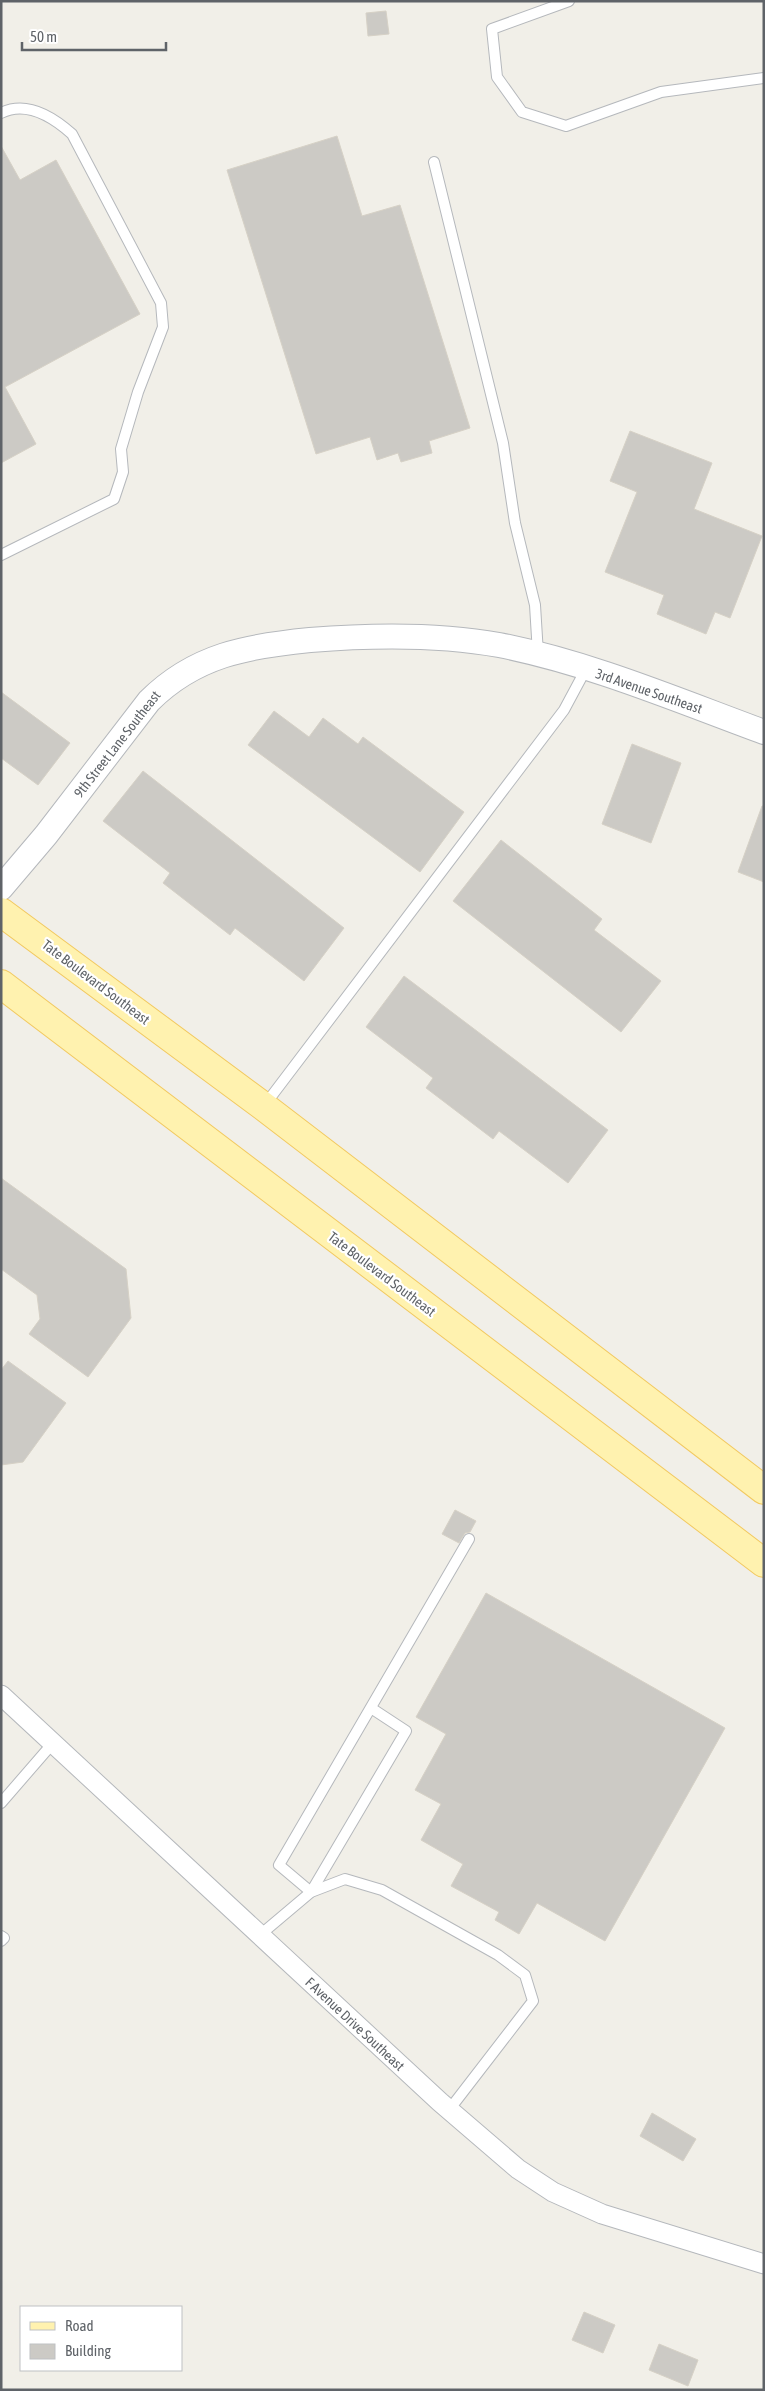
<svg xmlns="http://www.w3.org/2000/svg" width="765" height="2391" font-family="'Asap Condensed',sans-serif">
<rect width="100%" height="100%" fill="#f1efe8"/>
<g fill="#cccac5" stroke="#d6d1c6">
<polygon points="386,11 389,34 368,36 366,13"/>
<polygon points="337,136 362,216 400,205 470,428 429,441 432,453 401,462 398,453 377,460 370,437 316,454 227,170"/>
<polygon points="1,146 20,180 56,160 140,314 5,387 36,444 1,463"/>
<polygon points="630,431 712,463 694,509 762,536 730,618 715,612 706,634 657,614 664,595 605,572 637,492 610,481"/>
<polygon points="1,692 70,743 38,785 1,758"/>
<polygon points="274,711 309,737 323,718 358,744 363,737 464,812 420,872 248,745"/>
<polygon points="632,744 681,763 651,843 602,824"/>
<polygon points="143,771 344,928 304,981 235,928 230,935 163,883 170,873 103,821"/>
<polygon points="762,806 764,806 764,882 738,872"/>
<polygon points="501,840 602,919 594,930 661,981 621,1032 453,901"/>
<polygon points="404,976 608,1130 568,1183 499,1131 493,1139 426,1088 433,1078 366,1027"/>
<polygon points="1,1178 126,1269 131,1318 88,1377 29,1334 40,1319 37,1295 1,1269"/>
<polygon points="8,1361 66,1403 23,1462 1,1465 1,1370"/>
<polygon points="455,1510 476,1521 470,1532 465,1533 459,1543 442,1534"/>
<polygon points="486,1593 725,1728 605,1941 537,1903 519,1934 495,1920 499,1912 451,1886 463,1864 421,1840 441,1804 415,1790 446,1734 416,1717"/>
<polygon points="652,2113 696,2139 683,2161 640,2136"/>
<polygon points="584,2312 615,2325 603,2353 572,2340"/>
<polygon points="659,2344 698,2360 688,2386 649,2370"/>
</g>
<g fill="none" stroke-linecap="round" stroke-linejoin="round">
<defs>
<g id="service">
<polyline points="569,1 492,29 497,77 522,112 566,126 661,92 764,78"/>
<path d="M1 113C27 100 53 117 72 134L161 303 163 327 138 392 121 449 123 472 114 499 1 555"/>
<polyline points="434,162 503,443 515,523 535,605 538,654"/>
<polyline points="264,1106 564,710 586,669"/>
<polyline points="371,1708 406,1731 311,1892 279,1865 469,1539"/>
<polyline points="1,1803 53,1743"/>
<polyline points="260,1935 311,1892 345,1879 382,1890 498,1955 525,1975 533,2001 449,2110"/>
<polyline points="1,1936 4,1938 1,1941"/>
</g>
<polyline id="minor" points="1,1695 440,2102 518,2169 553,2192 602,2214 764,2264"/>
<path id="tertiary" d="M1 888 46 835 149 701C195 655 248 646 310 640 372 635 438 634 499 645 590 663 677 700 764 732"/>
<g id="primary">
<polyline points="1,912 263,1106 764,1490"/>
<polyline points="1,984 764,1563"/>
</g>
</defs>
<use href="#service" stroke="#b5b8bc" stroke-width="12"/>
<use href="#minor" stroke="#b5b8bc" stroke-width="21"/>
<use href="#tertiary" stroke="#b5b8bc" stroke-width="26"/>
<use href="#primary" stroke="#f2c960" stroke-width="30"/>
<use href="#service" stroke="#fff" stroke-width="10"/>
<use href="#minor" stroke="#fff" stroke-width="19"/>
<use href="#tertiary" stroke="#fff" stroke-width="24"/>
<use href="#primary" stroke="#fff2af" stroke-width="28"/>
</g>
<g text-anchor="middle" stroke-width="4.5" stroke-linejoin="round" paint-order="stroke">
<g font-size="14" fill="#5f6368" stroke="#fff">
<text transform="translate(649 691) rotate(19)" y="5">3rd Avenue Southeast</text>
<text transform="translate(117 744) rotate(-52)" y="5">9th Street Lane Southeast</text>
<text transform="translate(96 982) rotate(37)" y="5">Tate Boulevard Southeast</text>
<text transform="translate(382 1274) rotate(37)" y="5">Tate Boulevard Southeast</text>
<text transform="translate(355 2024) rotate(43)" y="5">F Avenue Drive Southeast</text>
</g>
</g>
<rect width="765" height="2391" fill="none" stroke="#5f6368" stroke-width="5"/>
<rect x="20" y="2306" width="162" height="65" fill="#ffffff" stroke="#bfc1c3"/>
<rect x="30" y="2322" width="25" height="8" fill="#fff2af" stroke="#bfc1c3"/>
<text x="65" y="2331" font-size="15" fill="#5f6368">Road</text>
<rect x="30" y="2344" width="25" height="15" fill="#cccac5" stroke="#bfc1c3"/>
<text x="65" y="2356" font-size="15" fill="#5f6368">Building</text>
<path d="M22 42v8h144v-8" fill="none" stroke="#5f6368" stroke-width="2.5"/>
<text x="30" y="42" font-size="15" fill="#5f6368" stroke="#ffffff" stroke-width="4" paint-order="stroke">50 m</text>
</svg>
